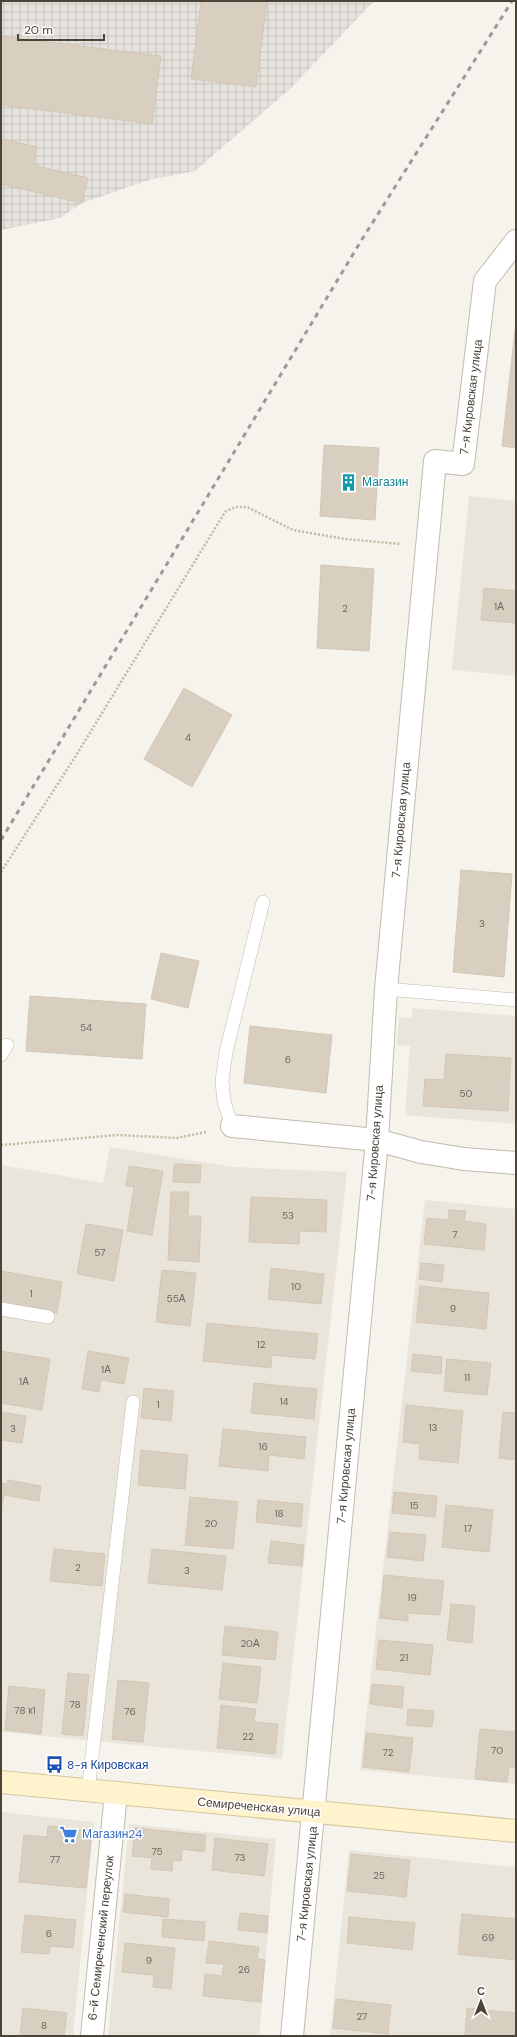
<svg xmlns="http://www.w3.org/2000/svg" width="517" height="2037" font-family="'DM Sans',sans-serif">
<defs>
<pattern id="industrial-grid" width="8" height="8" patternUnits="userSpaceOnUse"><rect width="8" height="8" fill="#e6e2dd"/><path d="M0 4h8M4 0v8" fill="none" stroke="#c7c3be"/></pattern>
</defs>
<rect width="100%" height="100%" fill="#f6f3ec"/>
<g fill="#eae5da">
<polygon points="469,496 516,501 516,676 452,670"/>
<polygon points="412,1008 516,1016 516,1124 405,1115 410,1046 397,1045 399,1017 412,1018"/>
<polygon points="110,1147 234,1167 347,1172 282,1759 1,1732 1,1165 103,1183"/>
<polygon points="425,1200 516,1209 516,1784 360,1770"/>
<polygon points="1,1812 94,1822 73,2036 1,2036"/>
<polygon points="129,1824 276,1839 259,2036 108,2036"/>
<polygon points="349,1850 516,1867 516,2036 330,2036"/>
</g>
<polygon fill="url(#industrial-grid)" points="1,1 374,1 290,89 195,171 149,180 82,203 60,218 1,230"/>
<g fill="#d8cfc1" stroke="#d3c7b4">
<polygon points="201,1 267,1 256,87 191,79"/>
<polygon points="1,36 161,56 152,124 1,105"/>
<polygon points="3,139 37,147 33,165 88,178 82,203 1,184 1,147"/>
<polygon points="516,322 516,448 502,446"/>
<polygon points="324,445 379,448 375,520 320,516"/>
<polygon points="321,565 374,569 369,651 317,648"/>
<polygon points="484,588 516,591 516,623 481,620"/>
<polygon points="184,688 232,715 192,787 144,759"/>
<polygon points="461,870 512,874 504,977 453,972"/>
<polygon points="161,953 199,961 188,1008 151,999"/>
<polygon points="30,996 146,1004 142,1059 26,1051"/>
<polygon points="250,1026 332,1035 326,1093 244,1083"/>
<polygon points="446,1054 511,1058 508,1111 423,1106 425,1079 444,1080"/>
<polygon points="174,1164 201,1165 200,1183 173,1182"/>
<polygon points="129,1166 163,1171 152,1235 127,1231 134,1187 126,1186"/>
<polygon points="171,1192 189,1192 188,1216 201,1216 199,1262 168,1260"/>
<polygon points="251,1197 327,1200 326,1232 300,1231 299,1244 249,1242"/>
<polygon points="449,1210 466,1211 464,1221 486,1224 484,1250 424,1244 427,1218 448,1220"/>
<polygon points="86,1224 123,1230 114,1281 77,1274"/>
<polygon points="421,1263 444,1265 442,1282 419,1279"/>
<polygon points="271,1268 324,1274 321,1304 268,1299"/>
<polygon points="162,1270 196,1273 190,1326 156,1322"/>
<polygon points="1,1271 62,1282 57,1313 1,1304"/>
<polygon points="420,1286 489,1293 486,1329 416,1322"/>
<polygon points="207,1323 318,1334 315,1359 272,1355 271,1368 203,1361"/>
<polygon points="1,1351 50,1359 42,1410 1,1403"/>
<polygon points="88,1351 129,1358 124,1384 101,1380 99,1392 82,1389"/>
<polygon points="413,1354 442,1357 441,1374 411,1371"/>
<polygon points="447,1359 491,1363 487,1395 444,1391"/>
<polygon points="254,1383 317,1389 314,1419 251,1413"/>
<polygon points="144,1388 174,1391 171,1421 141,1418"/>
<polygon points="406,1405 463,1411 458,1463 419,1459 420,1444 403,1442"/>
<polygon points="1,1412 26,1416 22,1443 1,1440"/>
<polygon points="503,1412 516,1413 516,1460 499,1458"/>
<polygon points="223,1429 306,1437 304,1459 269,1455 268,1471 219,1466"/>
<polygon points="141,1450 188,1455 185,1489 138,1485"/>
<polygon points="8,1480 41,1486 39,1501 5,1495"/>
<polygon points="1,1483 6,1484 2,1506 1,1506"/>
<polygon points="394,1492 437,1496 435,1517 392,1513"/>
<polygon points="190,1497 238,1502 233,1549 185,1545"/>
<polygon points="258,1500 303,1504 301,1527 256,1522"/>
<polygon points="446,1505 493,1510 489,1552 442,1547"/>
<polygon points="390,1532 426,1535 423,1561 387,1557"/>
<polygon points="271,1541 304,1545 302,1566 268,1563"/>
<polygon points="54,1549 105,1554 102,1586 50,1581"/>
<polygon points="152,1549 226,1556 222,1590 148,1583"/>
<polygon points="384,1575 444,1581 440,1615 408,1613 408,1621 380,1618"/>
<polygon points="451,1604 475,1606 472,1643 447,1640"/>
<polygon points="225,1626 278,1632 275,1660 222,1655"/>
<polygon points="379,1640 433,1645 430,1675 376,1669"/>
<polygon points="223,1663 261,1667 257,1703 219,1699"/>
<polygon points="68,1673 89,1675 83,1736 62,1734"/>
<polygon points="118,1680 149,1683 143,1742 112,1739"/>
<polygon points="372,1684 404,1687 402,1708 370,1704"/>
<polygon points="9,1686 45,1690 41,1734 5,1730"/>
<polygon points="221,1705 256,1709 254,1722 278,1724 275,1754 217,1748"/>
<polygon points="408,1709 434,1711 432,1727 407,1725"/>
<polygon points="480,1729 516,1732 516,1768 509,1767 507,1782 475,1779"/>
<polygon points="366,1733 413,1738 409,1772 363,1767"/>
<polygon points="48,1826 92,1831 86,1888 19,1882 24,1835 47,1837"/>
<polygon points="135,1828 206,1835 204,1852 182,1849 181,1861 173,1860 172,1871 151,1869 152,1858 132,1856"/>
<polygon points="215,1838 268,1844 264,1876 212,1870"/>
<polygon points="351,1854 410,1860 406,1897 347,1891"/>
<polygon points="125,1894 169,1899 168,1917 123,1912"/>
<polygon points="240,1913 268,1916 267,1933 238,1930"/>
<polygon points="462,1914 516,1919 516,1960 458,1954"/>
<polygon points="25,1915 76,1920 73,1948 50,1946 49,1954 21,1952"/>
<polygon points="349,1917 415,1923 412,1950 347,1943"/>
<polygon points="163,1919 205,1922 204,1941 162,1937"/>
<polygon points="209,1941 259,1947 257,1959 265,1960 261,2002 203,1996 205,1974 222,1976 224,1964 206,1963"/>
<polygon points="125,1943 175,1948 171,1989 153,1987 154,1975 122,1972"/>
<polygon points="336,1999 391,2005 388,2034 333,2028"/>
<polygon points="23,2008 67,2013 64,2036 20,2036"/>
<polygon points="467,2008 516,2013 516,2036 465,2036"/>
</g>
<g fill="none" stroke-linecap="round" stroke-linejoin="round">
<defs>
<g id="service">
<polyline points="386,989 516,1000"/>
<polyline points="1,1055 7,1045"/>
<polyline points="232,1126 224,1102 222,1081 226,1052 263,902"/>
<polyline points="1,1309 48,1317"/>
<polyline points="88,1791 133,1402"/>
</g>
<g id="minor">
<polyline points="232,1126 377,1140 421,1152 464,1159 516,1163"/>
<polyline points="92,2036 116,1793"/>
<polyline points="292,2036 377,1140 386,989 435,461 463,464 485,281 516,241"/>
</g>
<polyline id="secondary" points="1,1782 516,1831"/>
</defs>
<use href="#service" stroke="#c2bbae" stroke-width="14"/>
<use href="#minor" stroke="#c2bbae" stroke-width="24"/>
<use href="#secondary" stroke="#d6c79b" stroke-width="24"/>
<g stroke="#c4b79f" stroke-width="2.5" stroke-dasharray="2 2" stroke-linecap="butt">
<polyline points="1,872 77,754 225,512 235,507 247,507 293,530 345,539 401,544"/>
<polyline points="1,1145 118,1135 177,1138 206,1132"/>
</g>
<use href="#service" stroke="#fff" stroke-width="13"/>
<use href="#minor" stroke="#fff" stroke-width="22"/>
<use href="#secondary" stroke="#fff3cd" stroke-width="22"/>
<polyline stroke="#9a9a9a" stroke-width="3" stroke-dasharray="5 5" stroke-linecap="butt" points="1,840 361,241 512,1"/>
</g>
<defs>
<symbol id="building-bare" viewBox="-9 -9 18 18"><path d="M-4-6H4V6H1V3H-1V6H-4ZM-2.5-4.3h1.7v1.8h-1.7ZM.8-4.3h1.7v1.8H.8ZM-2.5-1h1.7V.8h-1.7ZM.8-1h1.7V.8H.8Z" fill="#0f9aa8" stroke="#fff" stroke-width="2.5" paint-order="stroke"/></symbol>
<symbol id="bus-bare" viewBox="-9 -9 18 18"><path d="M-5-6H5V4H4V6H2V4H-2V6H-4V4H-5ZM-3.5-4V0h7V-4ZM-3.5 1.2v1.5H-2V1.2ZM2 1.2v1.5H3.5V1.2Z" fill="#1a4fb4" stroke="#fff" stroke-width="2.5" paint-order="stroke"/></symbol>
<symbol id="supermarket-bare" viewBox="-9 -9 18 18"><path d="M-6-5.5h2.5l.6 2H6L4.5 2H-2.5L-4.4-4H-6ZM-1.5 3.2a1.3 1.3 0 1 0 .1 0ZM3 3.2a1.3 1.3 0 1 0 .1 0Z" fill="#3f7fe0" stroke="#fff" stroke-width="2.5" paint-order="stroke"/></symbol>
</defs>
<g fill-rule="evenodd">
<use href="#building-bare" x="336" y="470" width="25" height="25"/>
<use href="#bus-bare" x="42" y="1752" width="25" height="25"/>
<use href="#supermarket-bare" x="56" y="1822" width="25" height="25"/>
</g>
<g text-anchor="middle" stroke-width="3" stroke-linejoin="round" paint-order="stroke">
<g font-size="10" fill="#6e675b">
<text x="499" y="610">1А</text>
<text x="345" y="612">2</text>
<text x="188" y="741">4</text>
<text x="482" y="927">3</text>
<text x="86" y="1031">54</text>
<text x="288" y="1063">6</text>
<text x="466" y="1097">50</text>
<text x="288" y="1219">53</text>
<text x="455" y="1238">7</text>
<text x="100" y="1256">57</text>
<text x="296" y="1290">10</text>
<text x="31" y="1297">1</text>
<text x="176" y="1302">55А</text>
<text x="453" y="1312">9</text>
<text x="261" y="1348">12</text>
<text x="106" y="1373">1А</text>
<text x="467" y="1381">11</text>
<text x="24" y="1385">1А</text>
<text x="284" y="1405">14</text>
<text x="158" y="1408">1</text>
<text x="433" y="1431">13</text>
<text x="13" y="1432">3</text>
<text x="263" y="1450">16</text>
<text x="414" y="1509">15</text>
<text x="279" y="1517">18</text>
<text x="211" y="1527">20</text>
<text x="468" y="1532">17</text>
<text x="78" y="1571">2</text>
<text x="187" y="1574">3</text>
<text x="412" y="1601">19</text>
<text x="250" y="1647">20А</text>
<text x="404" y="1661">21</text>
<text x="75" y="1708">78</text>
<text x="25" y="1714">78 к1</text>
<text x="130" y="1715">76</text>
<text x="248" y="1740">22</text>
<text x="497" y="1754">70</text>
<text x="388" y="1756">72</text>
<text x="157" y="1855">75</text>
<text x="240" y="1861">73</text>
<text x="55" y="1863">77</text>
<text x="379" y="1879">25</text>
<text x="49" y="1937">6</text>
<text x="488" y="1941">69</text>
<text x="149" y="1964">9</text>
<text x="244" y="1973">26</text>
<text x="362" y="2020">27</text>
<text x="44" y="2029">8</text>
</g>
<g font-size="12" fill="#4b4439" stroke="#fff">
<text transform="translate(471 397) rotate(-83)" y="4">7-я Кировская улица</text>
<text transform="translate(401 820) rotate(-85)" y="4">7-я Кировская улица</text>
<text transform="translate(375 1143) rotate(-86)" y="4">7-я Кировская улица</text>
<text transform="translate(346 1466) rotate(-85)" y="4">7-я Кировская улица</text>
<text transform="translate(259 1807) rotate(5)" y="4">Семиреченская улица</text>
<text transform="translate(307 1884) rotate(-84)" y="4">7-я Кировская улица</text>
<text transform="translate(101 1938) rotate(-84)" y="4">6-й Семиреченский переулок</text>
</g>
<g font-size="12" fill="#0d838f" stroke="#fff" text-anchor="start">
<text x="362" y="486">Магазин</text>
</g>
<g font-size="12" fill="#164399" stroke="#fff" text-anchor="start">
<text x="67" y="1769">8-я Кировская</text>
</g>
<g font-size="12" fill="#366cbe" stroke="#fff" text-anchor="start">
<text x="82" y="1838">Магазин24</text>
</g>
</g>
<rect width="517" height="2037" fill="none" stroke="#4b4439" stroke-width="4"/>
<g transform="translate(481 2001)" stroke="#ffffff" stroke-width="3" paint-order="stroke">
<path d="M0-3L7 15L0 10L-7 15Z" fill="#4b4439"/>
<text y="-6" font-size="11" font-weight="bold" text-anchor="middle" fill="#4b4439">С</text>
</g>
<path d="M18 34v6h86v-6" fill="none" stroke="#4b4439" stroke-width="2"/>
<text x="24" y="34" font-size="12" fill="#4b4439" stroke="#ffffff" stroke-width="3" paint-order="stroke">20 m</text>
</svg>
